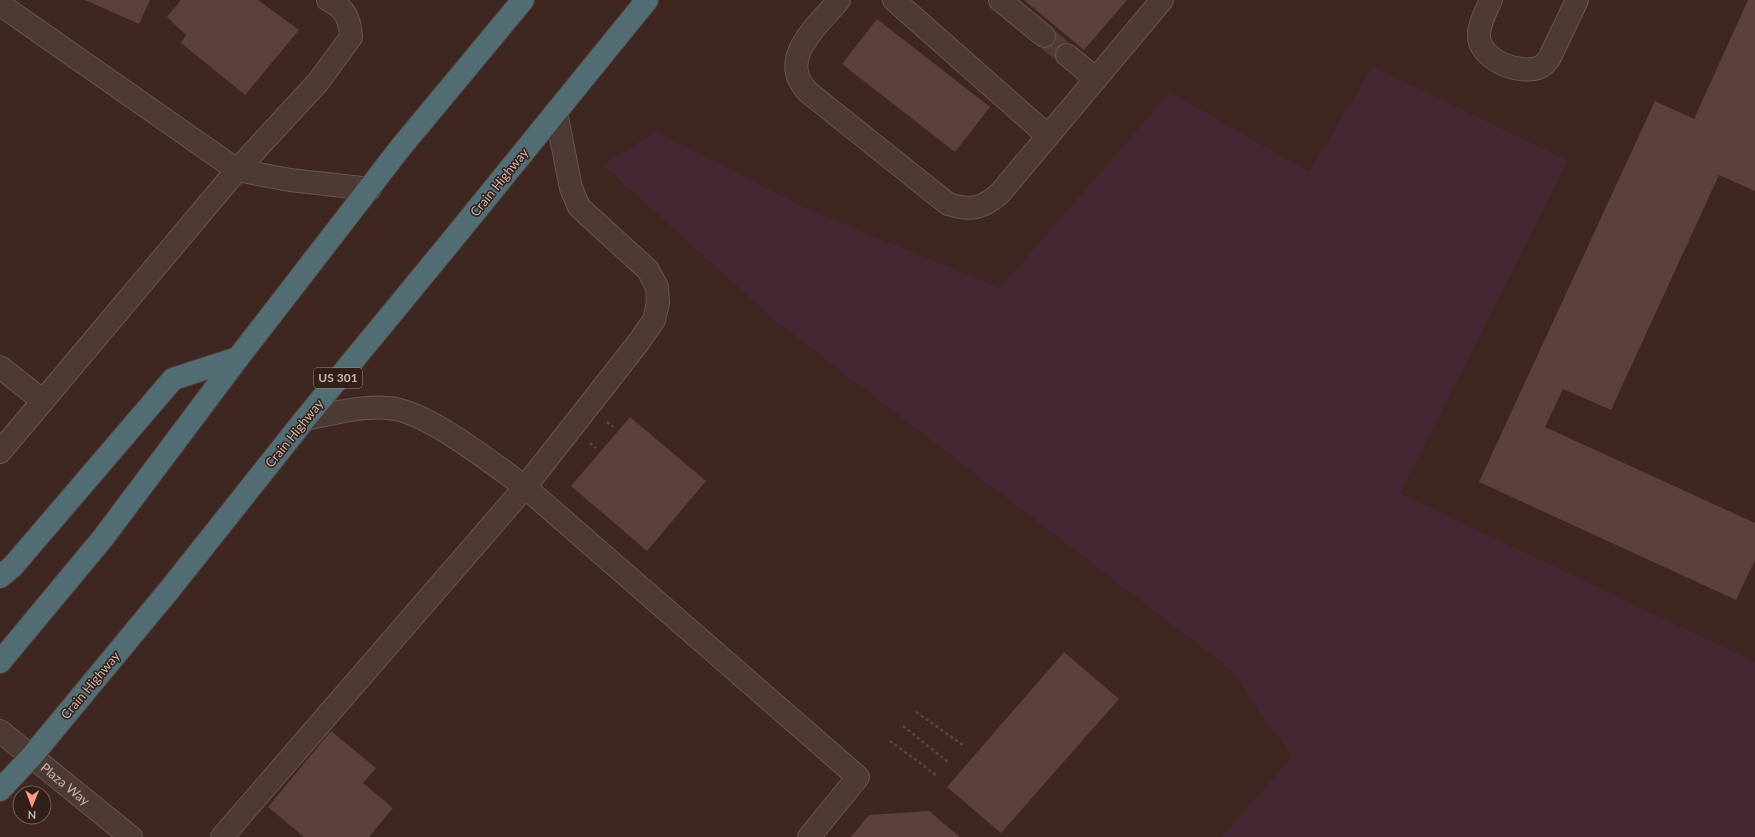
<svg xmlns="http://www.w3.org/2000/svg" width="1755" height="837" font-family="Lato,sans-serif">
<rect width="100%" height="100%" fill="#3e2621"/>
<polygon fill="#442732" points="1373,66 1568,161 1400,493 1755,662 1755,837 1221,837 1292,757 1230,669 773,319 603,165 656,131 803,207 1000,288 1170,92 1309,172"/>
<g fill="#5c413b">
<polygon points="85,0 150,0 139,24"/>
<polygon points="181,0 258,0 299,30 245,95 181,43 186,35 167,17"/>
<polygon points="1024,0 1127,0 1084,50"/>
<polygon points="1748,0 1755,0 1755,191 1719,175 1611,410 1563,389 1545,427 1755,523 1755,560 1736,600 1479,482 1655,101 1694,119"/>
<polygon points="877,19 990,107 955,152 842,64"/>
<polygon points="630,417 706,481 647,551 571,486"/>
<polygon points="1064,652 1119,699 1001,833 947,787"/>
<polygon points="331,731 376,768 363,783 393,808 369,837 304,837 268,807"/>
<polygon points="929,811 960,837 851,837 869,815"/>
</g>
<g fill="none" stroke-linecap="round" stroke-linejoin="round">
<polyline stroke="#533c37" stroke-width="22" stroke-dasharray="22 11" stroke-linecap="butt" points="1044,36 1067,55"/>
<defs>
<g id="minor">
<path d="M839 0C818 26 776 58 808 92L948 204C971 211 983 209 1001 192L1162 0"/>
<polyline points="894,0 1048,136"/>
<polyline points="1000,0 1044,36"/>
<path d="M1491 0C1486 12 1478 24 1479 38 1482 61 1523 77 1542 66 1545 64 1547 61 1549 59L1577 0"/>
<polyline points="0,7 1,5 237,170 290,180 370,189"/>
<polyline points="1067,55 1096,79"/>
<polyline points="0,367 43,401"/>
<path d="M305 419C329 414 364 405 389 408 427 411 493 464 525 487L858 777 809 837"/>
<path d="M0 452 237 170 319 81 351 37C350 19 345 8 328 0"/>
<path id="s1" d="M0 731 131 837"/>
<polyline points="222,837 525,487 638,343 654,320 658,303 657,287 648,270 579,207 571,188 556,112"/>
</g>
<g id="highway">
<polyline points="0,577 13,566 173,379 238,358"/>
<polyline points="0,662 103,538 238,358 401,147 523,0"/>
<polyline points="0,790 31,757 170,589 305,419 444,250 647,0"/>
</g>
</defs>
<use href="#minor" stroke="#695550" stroke-width="24"/>
<use href="#highway" stroke="#56423d" stroke-width="24"/>
<g stroke="#5e434b" stroke-width="2.5" stroke-dasharray="3 3" stroke-linecap="butt">
<polyline points="607,422 613,427"/>
<polyline points="590,443 596,448"/>
<polyline points="916,712 963,745"/>
<polyline points="903,726 948,762"/>
<polyline points="890,741 936,775"/>
</g>
<use href="#minor" stroke="#4e3a35" stroke-width="22"/>
<use href="#highway" stroke="#526d74" stroke-width="22"/>
</g>
<g text-anchor="middle" stroke-width="3" stroke-linejoin="round" paint-order="stroke">
<rect fill="#331f1a" stroke="#9c8984" stroke-width="1" x="314" y="368" width="48" height="20" rx="3"/>
<g font-size="12" font-weight="bold" fill="#c9b6b1">
<text x="338" y="382">US 301</text>
</g>
<g font-size="13" fill="#c9b6b1" stroke="#331f1a">
<text transform="translate(499 182) rotate(-51)" y="5">Crain Highway</text>
<text transform="translate(294 433) rotate(-51)" y="5">Crain Highway</text>
<text transform="translate(90 685) rotate(-50)" y="5">Crain Highway</text>
<text dy="5" stroke="none"><textPath href="#s1" startOffset="84">Plaza Way</textPath></text>
</g>
</g>
<g transform="translate(32 805) rotate(181)"><circle r="19" fill="#331f1a" stroke="#6f5b56"/>
<path d="M0-3L7 15L0 10L-7 15Z" fill="#ff9b80"/>
<text y="-6" font-size="11" font-weight="bold" text-anchor="middle" fill="#c9b6b1">N</text>
</g>
</svg>
